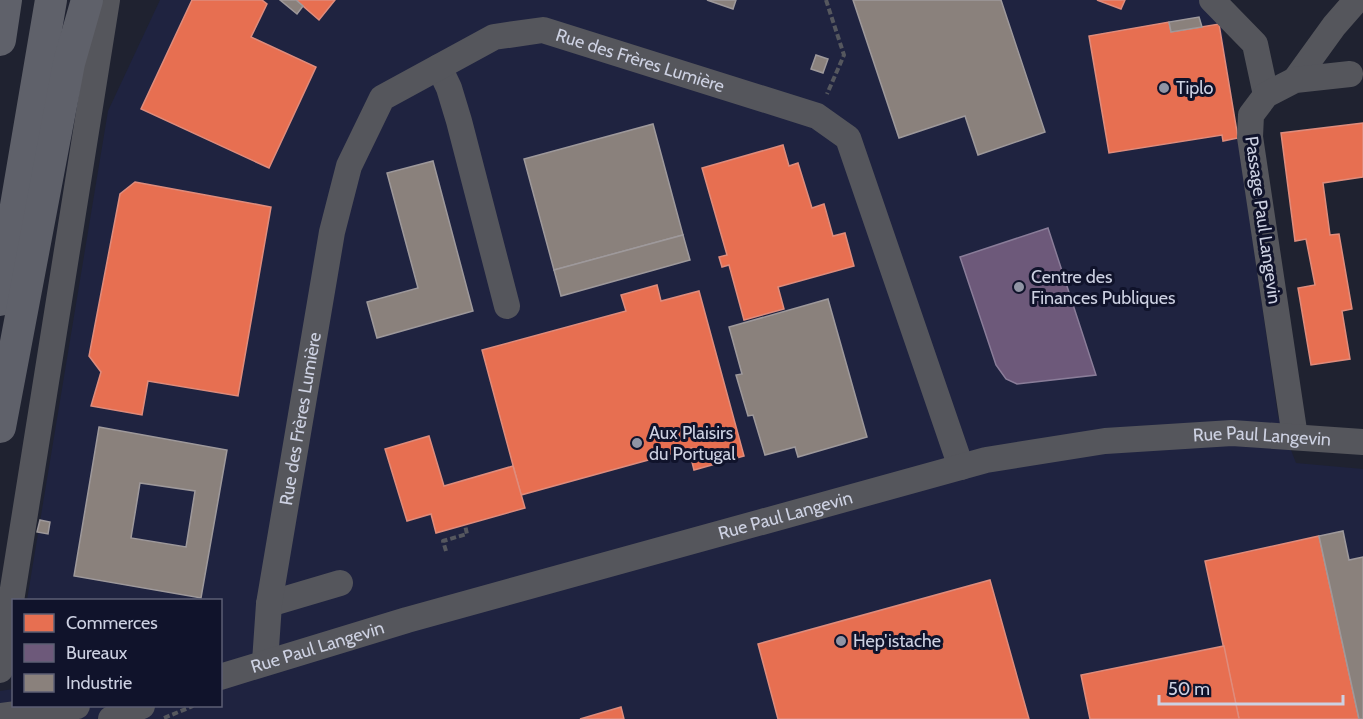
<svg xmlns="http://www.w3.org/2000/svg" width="1363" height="719" font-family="Cabin,sans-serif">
<rect width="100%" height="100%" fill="#1f2230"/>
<polygon fill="#1f2340" points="160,0 1218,0 1278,416 1296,463 1363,469 1363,719 0,719 0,691 13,689 14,706 220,706 220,600 27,600 108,111"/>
<g fill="#e76f51" stroke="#df8c7c" stroke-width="1.5">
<polygon points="192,0 262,0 267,4 251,37 316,67 269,168 141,109"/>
<polygon points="296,0 335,0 319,20"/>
<polygon points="1097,0 1125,0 1121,9"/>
<polygon points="1169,22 1171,32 1219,24 1238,138 1223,141 1222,135 1109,153 1089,36"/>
<polygon points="1363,123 1363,177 1323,183 1330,235 1339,234 1352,309 1342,311 1350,359 1311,365 1298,288 1315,285 1306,239 1295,241 1281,133"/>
<polygon points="783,145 789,166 798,163 812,208 824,204 833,236 845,233 854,266 778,287 784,309 744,320 729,265 722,267 719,257 727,255 702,168"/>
<polygon points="135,182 271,207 238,396 148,381 142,415 91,406 101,372 89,356 120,194"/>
<polygon points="657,285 661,301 699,291 744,456 694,470 691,458 694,457 692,448 521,495 482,350 626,311 621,295"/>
<polygon points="429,436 444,486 513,466 525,508 436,533 431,514 407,521 385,449"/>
<polygon points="1319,536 1359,719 1239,719 1205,561"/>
<polygon points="990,580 1029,719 778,719 758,644"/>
<polygon points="1224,646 1239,719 1090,719 1081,675"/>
<polygon points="621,707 624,719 580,719"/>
</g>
<polygon fill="#6d597a" stroke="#8a7d99" stroke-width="1.5" points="1048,228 1096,375 1017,384 1006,379 996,365 960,257"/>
<g fill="#8a817c" stroke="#9e999b" stroke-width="1.5" fill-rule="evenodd">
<polygon points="280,0 296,0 303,6 297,14"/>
<polygon points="707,0 736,0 733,9"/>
<polygon points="853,0 1001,0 1045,132 978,155 965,116 899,138"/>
<polygon points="1199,17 1202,27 1171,32 1169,22"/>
<polygon points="816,55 828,59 823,73 811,69"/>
<polygon points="653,124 683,235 554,270 524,159"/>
<polygon points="433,161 473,311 377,338 367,302 418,288 387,173"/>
<polygon points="683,235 690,260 561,296 554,270"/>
<polygon points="828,299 867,437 798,457 795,447 765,455 753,415 748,416 736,375 742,374 729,327"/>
<path d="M99 427 227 450 201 598 74 576ZM140 483 195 491 186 547 131 538Z"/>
<polygon points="40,520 50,522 48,534 37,532"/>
<polygon points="1343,531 1349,560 1363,557 1363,719 1359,719 1319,536"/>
</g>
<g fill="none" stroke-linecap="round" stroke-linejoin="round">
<g stroke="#55575e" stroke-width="4" stroke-dasharray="6 3" stroke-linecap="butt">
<polyline points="826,0 844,55 827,94"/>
<polyline points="446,551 443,541 467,534 465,525"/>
<polyline points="164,718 193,706"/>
</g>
<g stroke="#55565c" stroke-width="26">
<polyline points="1212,0 1255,44 1266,95"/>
<polyline points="439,67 449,88 459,121 507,306"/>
<polyline points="1295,80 1334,26 1354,3"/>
<polyline points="1295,437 1250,137 1251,115 1266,95 1295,80 1350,74"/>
<polyline points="269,604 340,583"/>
<path id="s1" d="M265 662 269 604 332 232 349 166 382 98 494 37 543 30 817 116 848 138 961 467"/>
<polyline points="0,670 107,0"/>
<path id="s2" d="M220 677 407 620 986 460 1105 441 1232 433 1363 442"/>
<polyline points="0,716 77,706"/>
<polyline points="111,719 142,706"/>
</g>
<g stroke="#5f616a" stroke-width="32">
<polyline points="0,40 6,0"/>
<polyline points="0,300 51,0"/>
<polyline points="0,427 69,63 87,0"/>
</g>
</g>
<g fill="#9094a4" stroke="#10132b" stroke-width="2">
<circle cx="1164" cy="88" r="6"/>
<circle cx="1019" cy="287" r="6"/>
<circle cx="637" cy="443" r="6"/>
<circle cx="841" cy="641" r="6"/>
</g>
<g text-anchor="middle" stroke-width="6" stroke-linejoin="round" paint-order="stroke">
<g font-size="18" fill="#cdd1e2" stroke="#10132b">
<text dy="6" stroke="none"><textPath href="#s1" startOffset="858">Rue des Frères Lumière</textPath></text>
<text transform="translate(1263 220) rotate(82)" y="6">Passage Paul Langevin</text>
<text dy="6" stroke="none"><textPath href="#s1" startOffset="246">Rue des Frères Lumière</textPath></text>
<text dy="6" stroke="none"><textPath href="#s2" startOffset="1074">Rue Paul Langevin</textPath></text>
<text dy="6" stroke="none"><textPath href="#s2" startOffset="588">Rue Paul Langevin</textPath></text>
<text dy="6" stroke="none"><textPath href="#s2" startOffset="102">Rue Paul Langevin</textPath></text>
</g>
<g font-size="18" fill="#cdd1e2" stroke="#10132b" text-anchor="start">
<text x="1176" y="94">Tiplo</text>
<text x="1031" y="283">Centre des<tspan x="1031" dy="21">Finances Publiques</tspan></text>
<text x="649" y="439">Aux Plaisirs<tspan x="649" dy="21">du Portugal</tspan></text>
<text x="853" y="647">Hep'istache</text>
</g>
</g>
<rect x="12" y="599" width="210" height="108" fill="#10132b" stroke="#5c5f74" stroke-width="1.5"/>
<rect x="24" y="614" width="30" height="18" fill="#e76f51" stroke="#5c5f74" stroke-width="1.5"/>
<text x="66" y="629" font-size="18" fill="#cdd1e2">Commerces</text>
<rect x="24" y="644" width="30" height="18" fill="#6d597a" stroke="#5c5f74" stroke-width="1.5"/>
<text x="66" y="659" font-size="18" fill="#cdd1e2">Bureaux</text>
<rect x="24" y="674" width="30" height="18" fill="#8a817c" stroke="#5c5f74" stroke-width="1.5"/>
<text x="66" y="689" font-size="18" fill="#cdd1e2">Industrie</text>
<path d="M1159 695v9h184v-9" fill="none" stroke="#cdd1e2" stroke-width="3"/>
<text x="1168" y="695" font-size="18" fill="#cdd1e2" stroke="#10132b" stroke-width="4.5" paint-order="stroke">50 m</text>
</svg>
